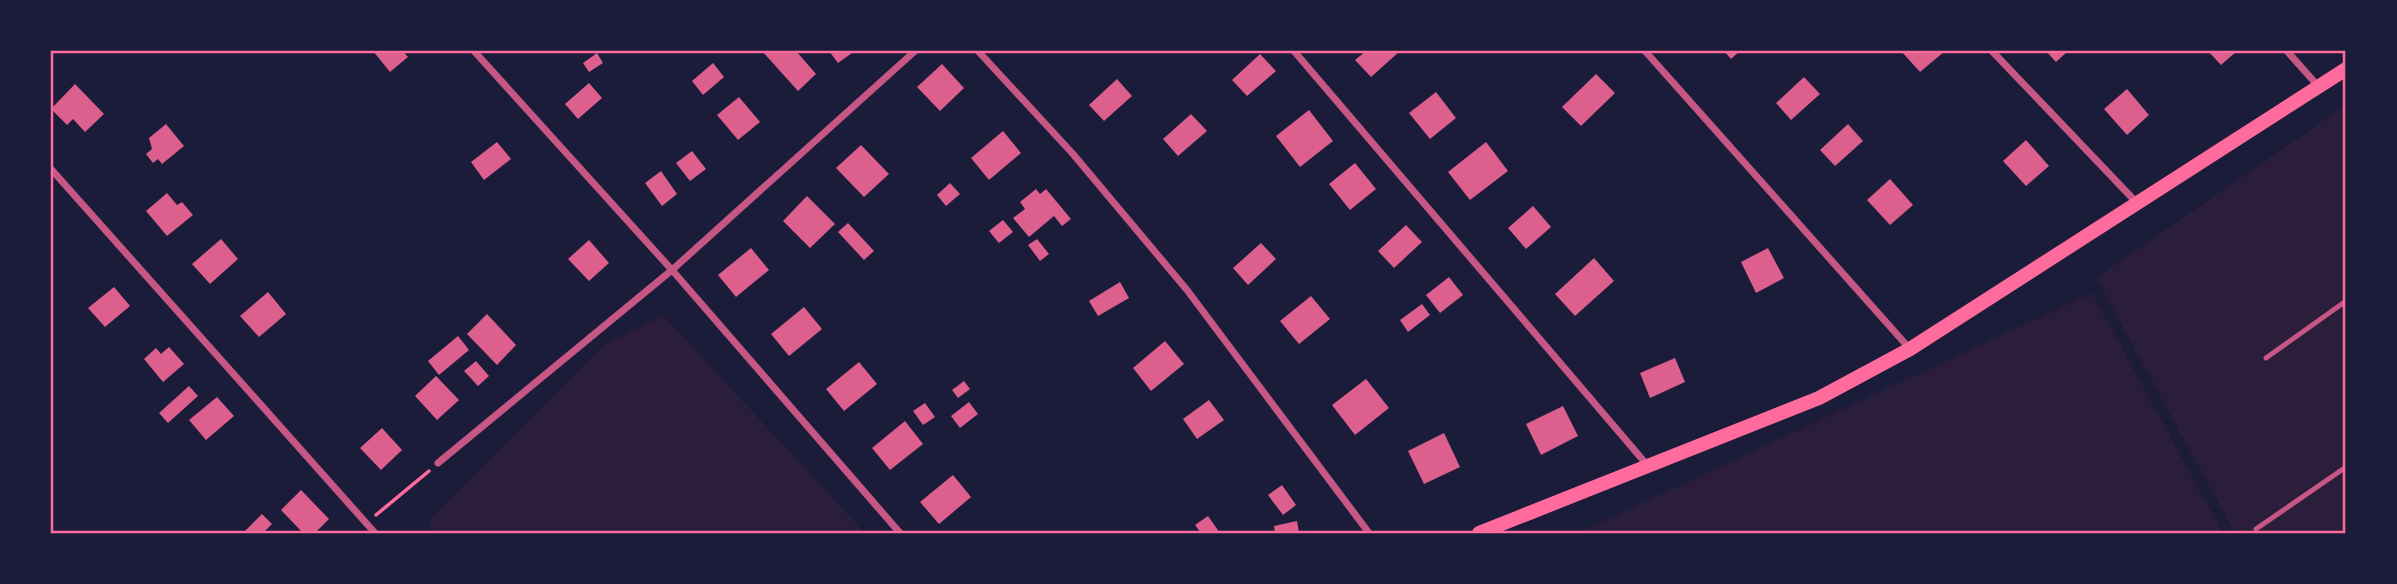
<svg xmlns="http://www.w3.org/2000/svg" width="2397" height="584" font-family="'Noto Sans',sans-serif">
<rect width="100%" height="100%" fill="#1b1b3a"/>
<g fill="#2a1e3b">
<polygon points="2346,105 2346,533 2235,533 2096,278"/>
<polygon points="2092,293 2223,533 1578,533"/>
<polygon points="663,315 865,533 434,533 428,520 606,344"/>
</g>
<g fill="#dd5f8e">
<polygon points="373,51 403,51 408,57 390,72"/>
<polygon points="762,51 796,51 816,74 798,91"/>
<polygon points="829,51 850,51 852,53 838,63"/>
<polygon points="1366,51 1400,51 1371,77 1355,60"/>
<polygon points="1724,51 1740,51 1731,59"/>
<polygon points="1901,51 1945,51 1920,72"/>
<polygon points="2046,51 2068,51 2056,62"/>
<polygon points="2208,51 2237,51 2221,65"/>
<polygon points="597,53 603,63 589,72 583,63"/>
<polygon points="1260,54 1276,71 1247,96 1232,80"/>
<polygon points="713,63 724,77 703,95 692,81"/>
<polygon points="942,64 964,88 940,111 917,87"/>
<polygon points="1596,74 1615,93 1581,126 1562,107"/>
<polygon points="1804,77 1820,94 1791,120 1776,103"/>
<polygon points="1117,79 1132,96 1104,121 1089,105"/>
<polygon points="589,83 602,98 578,119 565,104"/>
<polygon points="75,84 104,114 85,132 73,119 67,125 51,109"/>
<polygon points="2127,89 2149,115 2127,135 2104,109"/>
<polygon points="1436,92 1456,118 1430,139 1409,113"/>
<polygon points="739,97 760,122 738,140 717,115"/>
<polygon points="1309,110 1333,141 1300,167 1276,136"/>
<polygon points="1191,114 1207,131 1178,156 1163,139"/>
<polygon points="166,124 184,146 162,164 158,159 153,163 146,154 152,149 149,138"/>
<polygon points="1848,124 1863,141 1835,166 1820,150"/>
<polygon points="1003,131 1021,153 989,180 971,158"/>
<polygon points="2026,140 2049,166 2026,186 2003,161"/>
<polygon points="497,142 511,159 484,180 471,162"/>
<polygon points="1486,142 1508,171 1470,200 1448,172"/>
<polygon points="861,145 889,174 864,197 836,168"/>
<polygon points="692,151 706,169 690,181 676,163"/>
<polygon points="1355,163 1376,189 1350,210 1329,184"/>
<polygon points="661,171 677,194 662,206 645,183"/>
<polygon points="1890,179 1913,205 1890,225 1867,200"/>
<polygon points="950,183 960,194 946,206 937,195"/>
<polygon points="1036,189 1040,194 1046,189 1071,219 1062,226 1054,216 1029,237 1013,218 1025,209 1020,202"/>
<polygon points="167,193 177,205 182,202 193,215 167,236 146,211"/>
<polygon points="807,196 835,224 810,248 783,221"/>
<polygon points="1533,206 1551,227 1526,249 1508,228"/>
<polygon points="1003,220 1013,232 999,243 989,231"/>
<polygon points="848,223 874,251 864,260 838,232"/>
<polygon points="1406,225 1422,242 1394,268 1378,251"/>
<polygon points="221,239 238,259 210,284 192,264"/>
<polygon points="1037,239 1049,254 1040,261 1028,245"/>
<polygon points="589,240 609,263 589,281 568,259"/>
<polygon points="1261,243 1276,259 1248,285 1233,268"/>
<polygon points="751,248 769,270 736,297 718,275"/>
<polygon points="1768,248 1784,278 1756,293 1741,262"/>
<polygon points="1594,258 1614,281 1575,316 1555,294"/>
<polygon points="1449,277 1463,295 1440,313 1426,295"/>
<polygon points="1120,282 1129,298 1098,316 1089,301"/>
<polygon points="114,287 130,306 105,327 88,308"/>
<polygon points="268,292 286,314 259,337 240,316"/>
<polygon points="1311,296 1330,319 1299,344 1280,321"/>
<polygon points="1422,304 1430,315 1408,332 1400,320"/>
<polygon points="804,307 822,329 789,356 771,334"/>
<polygon points="487,314 516,345 497,365 467,334"/>
<polygon points="458,336 469,350 439,375 428,361"/>
<polygon points="1165,341 1184,364 1151,391 1133,368"/>
<polygon points="169,347 184,364 163,382 144,359 156,348 161,354"/>
<polygon points="1675,358 1685,382 1650,398 1640,373"/>
<polygon points="476,361 489,376 478,386 464,371"/>
<polygon points="859,362 877,384 844,411 826,389"/>
<polygon points="436,376 459,400 437,420 415,396"/>
<polygon points="1366,379 1389,408 1355,435 1332,405"/>
<polygon points="964,381 970,389 958,398 952,390"/>
<polygon points="189,386 198,396 168,423 159,413"/>
<polygon points="217,397 234,416 206,440 189,420"/>
<polygon points="1209,400 1224,420 1197,439 1183,419"/>
<polygon points="969,402 978,414 960,428 951,416"/>
<polygon points="925,403 935,417 923,425 913,411"/>
<polygon points="1563,406 1578,436 1541,455 1526,424"/>
<polygon points="905,421 923,444 890,470 872,448"/>
<polygon points="382,428 402,450 381,470 360,448"/>
<polygon points="1444,433 1460,467 1424,484 1408,451"/>
<polygon points="953,475 971,497 939,524 920,502"/>
<polygon points="1282,485 1296,505 1283,515 1268,495"/>
<polygon points="301,490 329,519 315,533 303,533 281,510"/>
<polygon points="262,514 272,524 263,533 243,533"/>
<polygon points="1208,516 1220,533 1201,533 1195,525"/>
<polygon points="1297,521 1299,533 1275,533 1274,526"/>
</g>
<g fill="none" stroke-linecap="round" stroke-linejoin="round">
<polyline stroke="#ff6b9d" stroke-width="3.5" points="376,515 429,471"/>
<g stroke="#c65784" stroke-width="5">
<polyline points="2266,358 2346,301"/>
<polyline points="2256,529 2346,467"/>
</g>
<g stroke="#c65784" stroke-width="7">
<polyline points="474,51 672,270 900,533"/>
<polyline points="978,51 1073,154 1187,290 1369,533"/>
<polyline points="1294,51 1648,466"/>
<polyline points="1645,51 1910,349"/>
<polyline points="1992,51 2137,203"/>
<polyline points="2287,51 2319,87"/>
<polyline points="51,169 375,533"/>
<polyline points="438,463 672,270 915,51"/>
</g>
<polyline stroke="#ff6b9d" stroke-width="14" points="1479,533 1819,398 1910,349 2346,69"/>
</g>
<rect width="2397" height="584" fill="none" stroke="#1b1b3a" stroke-width="105"/>
<rect x="52" y="52" width="2292" height="480" fill="none" stroke="#ff6b9d" stroke-width="2.5"/>
</svg>
